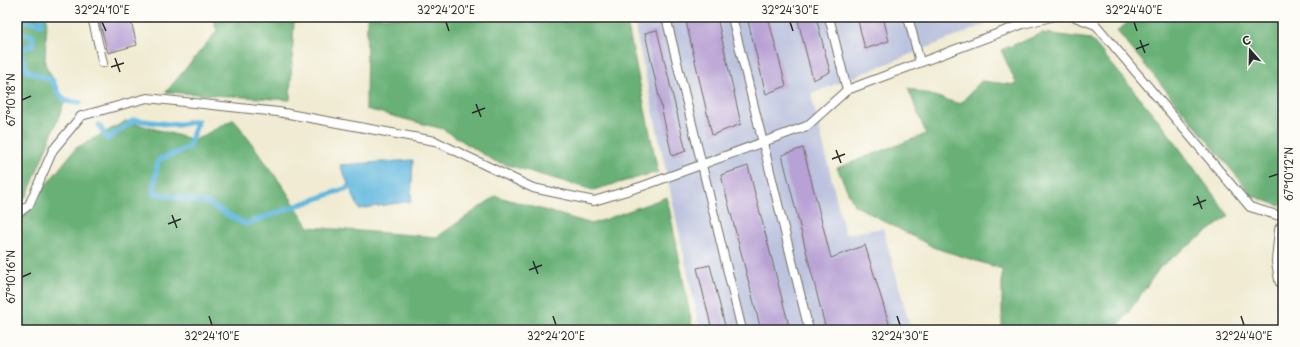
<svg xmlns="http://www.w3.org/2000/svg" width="1300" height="347" font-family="'Playpen Sans',sans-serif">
<rect width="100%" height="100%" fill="#fdfcf7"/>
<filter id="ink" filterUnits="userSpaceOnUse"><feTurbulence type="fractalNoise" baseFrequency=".025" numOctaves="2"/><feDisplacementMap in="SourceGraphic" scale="8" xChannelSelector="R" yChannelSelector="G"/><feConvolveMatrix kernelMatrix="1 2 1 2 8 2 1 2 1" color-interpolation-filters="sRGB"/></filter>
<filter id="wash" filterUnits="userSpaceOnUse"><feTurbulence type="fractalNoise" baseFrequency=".012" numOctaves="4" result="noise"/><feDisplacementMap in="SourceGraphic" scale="16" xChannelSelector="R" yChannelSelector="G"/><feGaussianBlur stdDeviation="0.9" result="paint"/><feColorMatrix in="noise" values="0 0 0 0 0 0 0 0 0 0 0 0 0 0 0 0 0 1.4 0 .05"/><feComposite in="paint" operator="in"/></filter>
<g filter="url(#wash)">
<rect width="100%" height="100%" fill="#f0ebd2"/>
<polygon fill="#bcc3de" points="633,17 986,17 989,23 811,94 845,234 883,228 911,330 700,330"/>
<g fill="#68b076" stroke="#4a6e50">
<polygon points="17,17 47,17 45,64 65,101 27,196 17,204"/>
<polygon points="212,17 355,17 294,22 290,100 166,92 217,31"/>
<polygon points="367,17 626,17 658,172 593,190 494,161 443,129 366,109"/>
<polygon points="1135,17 1283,17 1283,202 1280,206 1253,196 1117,31"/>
<polygon points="1043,33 1091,39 1164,127 1229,216 1161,266 1116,330 1002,330 1002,269 935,248 854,205 837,168 926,134 908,88 960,104 981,81 1017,85 1001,50"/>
<polygon points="234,119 284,188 309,227 437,237 496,196 592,224 667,197 693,330 17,330 17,221 76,148 126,121 195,140"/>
</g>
<polygon fill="#62b8df" stroke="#467285" points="413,160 411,201 359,209 340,165"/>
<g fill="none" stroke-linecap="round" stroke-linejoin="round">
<g stroke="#62b8df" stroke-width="5.5">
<polyline points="17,19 42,24 41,17"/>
<polyline points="17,20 20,33 33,36 32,46 19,49 27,71 52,80 57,91 65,101 80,103"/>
<polyline points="99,125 107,139 134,120 176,125 198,121 188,148 158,160 153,193 207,203 245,224 350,187"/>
</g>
</g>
<g id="blocks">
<g fill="#b8a1d4">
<polygon points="98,17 130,17 137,45 108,53"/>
<polygon points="685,17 717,17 741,124 712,135"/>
<polygon points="747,17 768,17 786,86 766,94"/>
<polygon points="797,17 816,17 830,72 813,80"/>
<polygon points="857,17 883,17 889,41 865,49"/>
<polygon points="657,30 686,151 672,156 645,33"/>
<polygon points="803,148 831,258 865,245 891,330 826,330 782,155"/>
<polygon points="748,166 790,330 761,330 721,175"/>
<polygon points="710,265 726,330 712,330 697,268"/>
</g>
</g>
</g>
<g filter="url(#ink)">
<use href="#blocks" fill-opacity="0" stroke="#706e65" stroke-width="1"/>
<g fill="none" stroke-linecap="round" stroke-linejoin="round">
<defs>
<g id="lane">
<polyline points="92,17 103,63"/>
<polyline points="666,17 742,330"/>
<polyline points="732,17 809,330"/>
<polyline points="829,17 847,90"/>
<polyline points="908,17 920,62"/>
<polyline points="1075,17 1096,25 1250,207 1283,217"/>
<polyline points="17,214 29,205 53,150 81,116 147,98 278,112 435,141 533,188 594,201 643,186 807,126 847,90 1023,24 1051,17"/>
</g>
<polyline id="street" points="1283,230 1280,261 1283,280"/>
</defs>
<use href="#lane" stroke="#706e65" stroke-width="10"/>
<use href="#street" stroke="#706e65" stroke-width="18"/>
<use href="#lane" stroke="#fff" stroke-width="8"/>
<use href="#street" stroke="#fff" stroke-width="16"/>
</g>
</g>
<path fill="none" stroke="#2b2b2b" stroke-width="1.5" d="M102 22 106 31M446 22 449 31M790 22 793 31M1134 22 1137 31M1140 40 1145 53M1136 49 1149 44M115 58 120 72M111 67 124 63M22 100 31 96M476 104 481 117M472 113 485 108M836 150 841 163M832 159 845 154M1269 177 1278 174M1197 196 1202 209M1193 205 1206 200M172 215 177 228M168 224 181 219M533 261 538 274M529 270 542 265M22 277 31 273M209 316 212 325M553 316 556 325M897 316 900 325M1241 316 1244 325"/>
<rect width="1300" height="347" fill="none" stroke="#fdfcf7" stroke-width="44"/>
<g transform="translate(1250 50) rotate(340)" stroke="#fdfcf7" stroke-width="3" paint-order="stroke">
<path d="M0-3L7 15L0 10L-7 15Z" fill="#2b2b2b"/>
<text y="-6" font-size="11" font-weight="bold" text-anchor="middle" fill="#2b2b2b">С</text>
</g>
<rect x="22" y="22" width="1256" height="303" fill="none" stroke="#2b2b2b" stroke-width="1.5"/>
<g font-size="10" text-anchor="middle" fill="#2b2b2b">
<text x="102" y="14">32°24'10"E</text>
<text x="446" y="14">32°24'20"E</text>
<text x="790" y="14">32°24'30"E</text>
<text x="1134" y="14">32°24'40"E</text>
<text transform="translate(11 100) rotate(-90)" y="4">67°10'18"N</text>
<text transform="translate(1289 174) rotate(-90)" y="4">67°10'12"N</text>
<text transform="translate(11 277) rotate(-90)" y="4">67°10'16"N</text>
<text x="212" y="340">32°24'10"E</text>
<text x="556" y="340">32°24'20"E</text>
<text x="900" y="340">32°24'30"E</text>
<text x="1244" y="340">32°24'40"E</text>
</g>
</svg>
